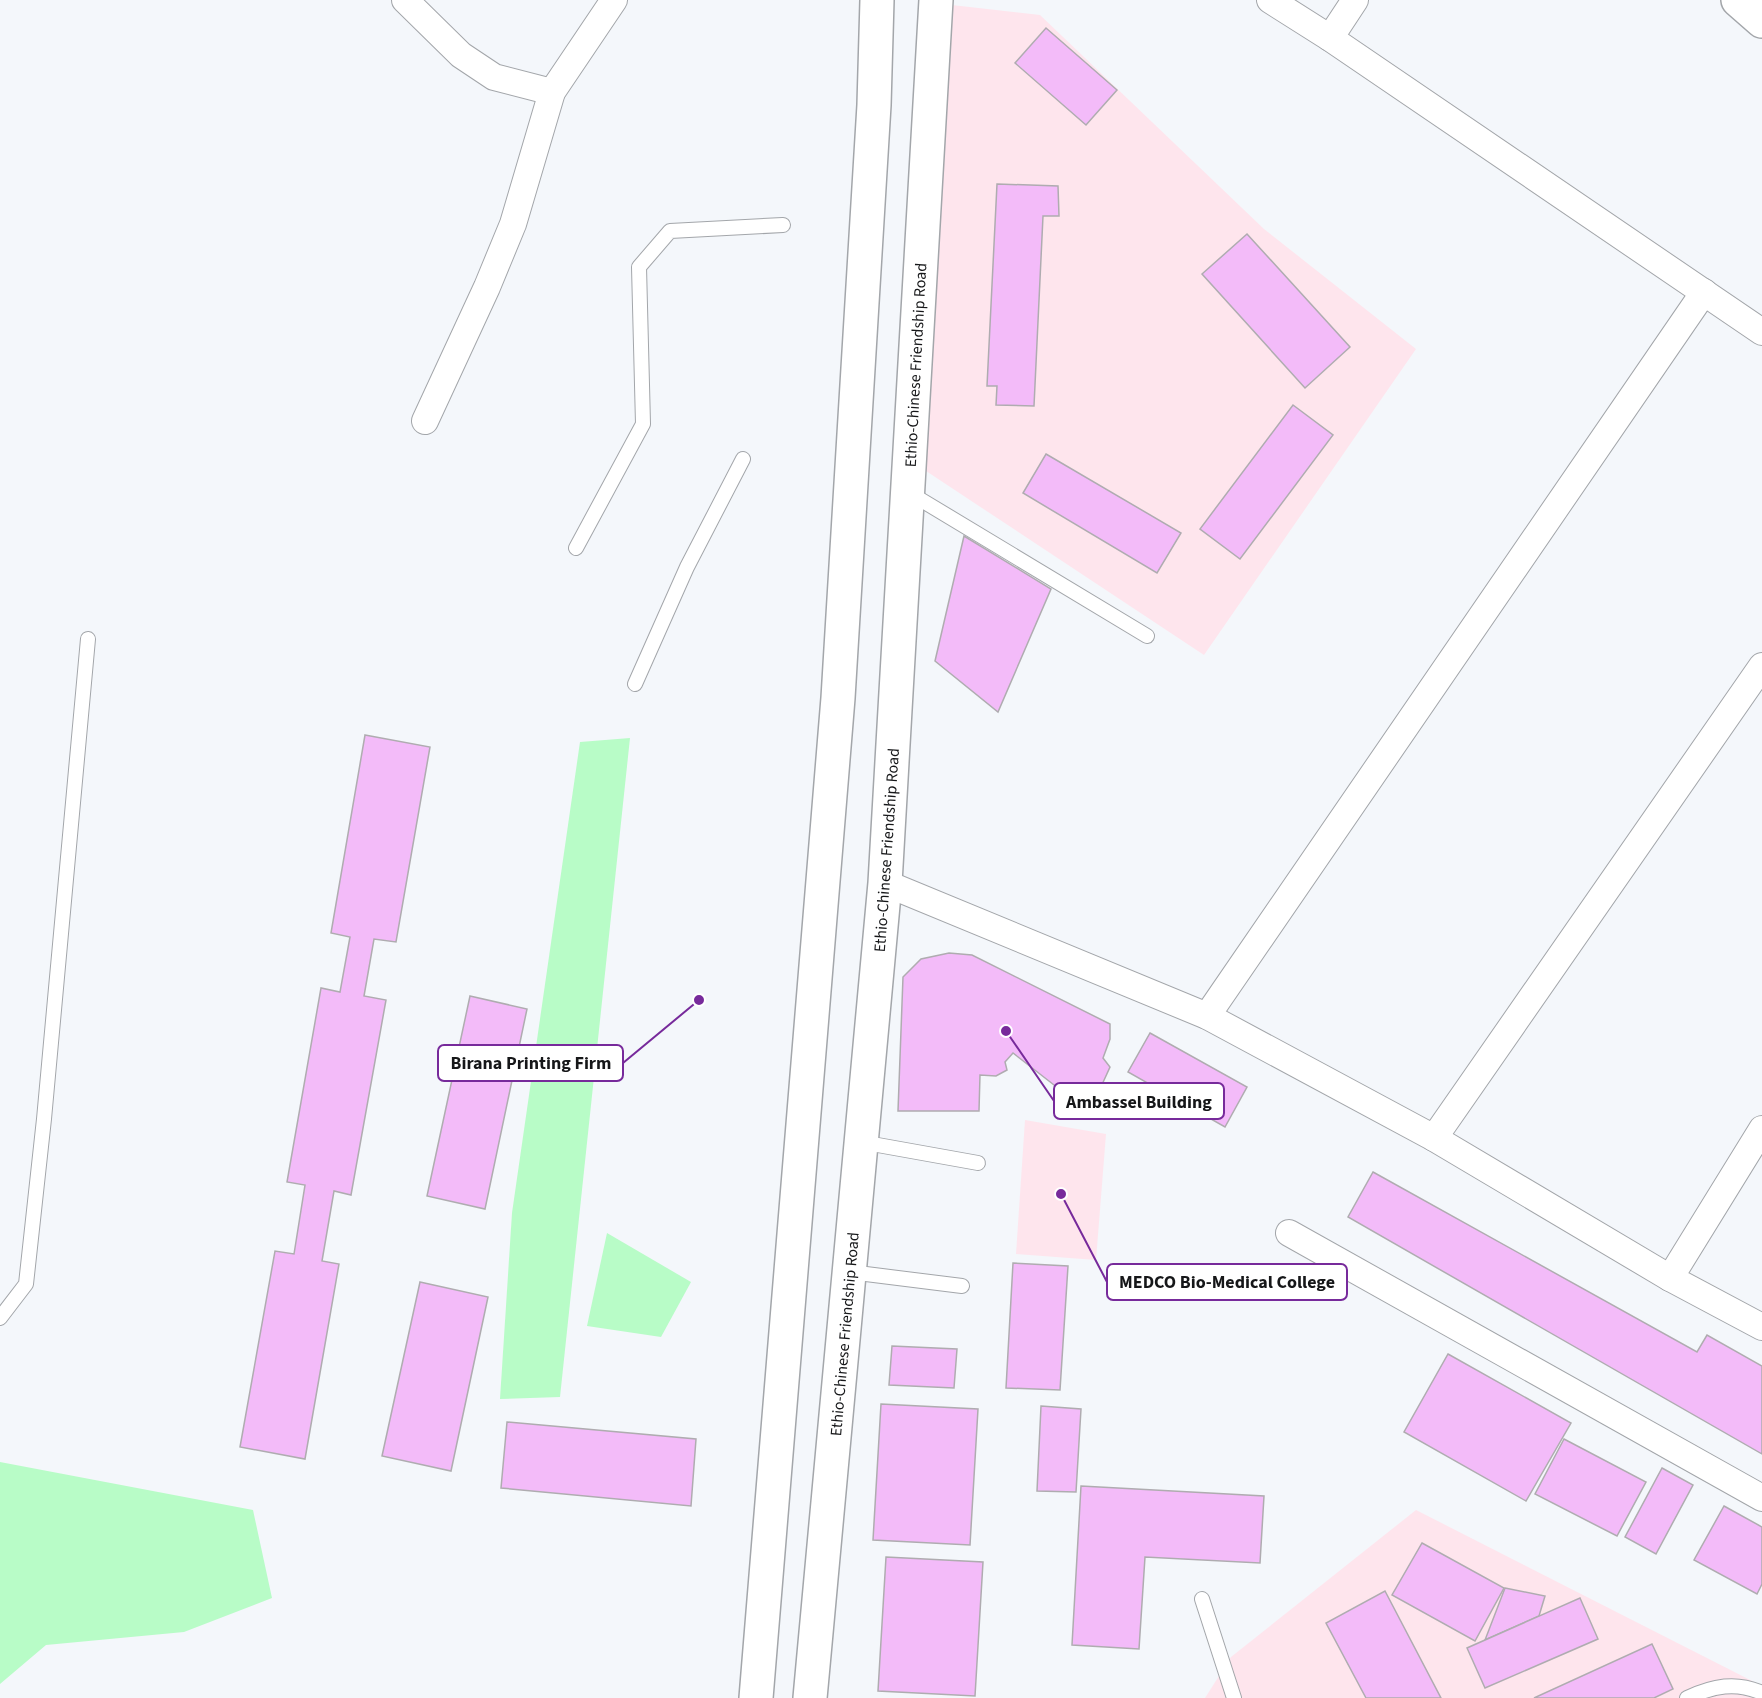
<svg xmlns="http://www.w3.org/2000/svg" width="1762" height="1698" font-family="'Source Sans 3',sans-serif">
<rect width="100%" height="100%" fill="#f4f7fb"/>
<g fill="#fee5ed">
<polygon points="943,4 1040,15 1264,229 1416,349 1204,655 914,463"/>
<polygon points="1025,1120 1106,1134 1096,1260 1016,1254"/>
<polygon points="1416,1510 1762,1686 1762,1698 1205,1698 1231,1657"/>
</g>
<g fill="#b8fcc7">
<polygon points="630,738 560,1397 500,1399 512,1213 580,742"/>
<polygon points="607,1233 691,1282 661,1337 587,1326"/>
<polygon points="0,1462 253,1510 272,1598 184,1632 46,1645 0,1684"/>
</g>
<g fill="#f3bbf9" stroke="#afacb0" stroke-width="1.5">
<polygon points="1046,28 1117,90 1086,125 1015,63"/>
<polygon points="997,184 1058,186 1059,216 1043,216 1034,406 996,405 997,386 987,386"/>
<polygon points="1247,234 1350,347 1305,388 1202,274"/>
<polygon points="1293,405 1333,435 1240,559 1200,529"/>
<polygon points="1046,454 1181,533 1157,573 1023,493"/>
<polygon points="964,536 1051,589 998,712 935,661"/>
<polygon points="365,735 430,747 396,942 374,939 364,996 386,1000 351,1195 334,1191 322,1261 339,1264 305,1459 240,1447 275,1251 294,1254 305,1185 287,1182 321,988 340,992 350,937 331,933"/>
<polygon points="949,953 972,955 1110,1024 1110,1039 1103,1058 1110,1067 1100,1089 1072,1099 1013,1053 1005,1062 1007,1070 996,1076 980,1075 979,1111 898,1111 903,977 921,959"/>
<polygon points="470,996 527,1009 485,1209 427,1196"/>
<polygon points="1150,1033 1247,1087 1225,1127 1128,1072"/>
<polygon points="1373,1172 1697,1352 1707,1335 1762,1366 1762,1454 1348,1217"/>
<polygon points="1013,1263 1068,1266 1060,1390 1006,1388"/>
<polygon points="420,1282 488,1297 451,1471 382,1456"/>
<polygon points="892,1346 957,1349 954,1388 889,1385"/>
<polygon points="1448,1354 1571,1423 1526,1501 1404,1432"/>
<polygon points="881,1404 978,1409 970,1545 873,1540"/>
<polygon points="1041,1406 1081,1409 1076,1492 1037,1491"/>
<polygon points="507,1422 696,1439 691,1506 501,1488"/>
<polygon points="1564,1439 1646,1482 1617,1536 1535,1494"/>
<polygon points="1662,1468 1693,1485 1656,1554 1625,1537"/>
<polygon points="1081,1486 1264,1496 1260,1563 1145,1557 1139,1649 1072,1645"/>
<polygon points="1724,1506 1762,1527 1762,1584 1757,1594 1694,1560"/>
<polygon points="1422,1543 1504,1588 1475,1641 1392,1595"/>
<polygon points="886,1557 983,1562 975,1696 878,1691"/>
<polygon points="1505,1588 1545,1596 1539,1616 1485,1640"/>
<polygon points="1385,1591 1441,1698 1366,1698 1326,1623"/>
<polygon points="1580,1598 1598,1639 1485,1688 1467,1648"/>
<polygon points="1652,1644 1673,1689 1654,1698 1534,1698"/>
</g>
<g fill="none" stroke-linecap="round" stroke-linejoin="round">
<defs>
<g id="service">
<polyline points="908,492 1147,636"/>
<polyline points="576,548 643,424 639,267 670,231 783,225"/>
<polyline points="635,684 687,567 743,459"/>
<polyline points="861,1142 978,1163"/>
<polyline points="850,1272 962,1286"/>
<polyline points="0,1318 26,1284 44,1119 88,639"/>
<polyline points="1202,1599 1234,1698"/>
<path d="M1687 1698C1713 1686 1736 1681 1762 1693"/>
</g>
<g id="minor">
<polyline points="405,0 461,55 494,77 552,92"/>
<polyline points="1270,0 1330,38 1762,332"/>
<polyline points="1330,38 1355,0"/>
<polyline points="425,421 487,287 513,224 552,92 614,0"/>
<polyline points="885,883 1207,1016 1434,1138 1762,666"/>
<polyline points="1207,1016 1704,292"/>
<polyline points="1762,1129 1670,1278 1762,1327"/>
<polyline points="1434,1138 1670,1278"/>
<polyline points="1289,1233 1762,1498"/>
</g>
<g id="primary">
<polyline points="1738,0 1762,21"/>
<polyline points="756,1698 838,698 874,105 877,0"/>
<polyline points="810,1698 885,883 936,0"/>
</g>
</defs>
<use href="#service" stroke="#a3a6aa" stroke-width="16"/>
<use href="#minor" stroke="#a3a6aa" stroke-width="28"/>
<use href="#primary" stroke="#a3a6aa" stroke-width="36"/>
<use href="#service" stroke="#fff" stroke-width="14"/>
<use href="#minor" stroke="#fff" stroke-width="26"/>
<use href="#primary" stroke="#fff" stroke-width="33"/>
</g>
<g text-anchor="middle" stroke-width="4.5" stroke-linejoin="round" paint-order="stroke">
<g font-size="16" fill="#161719" stroke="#fff">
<text transform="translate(915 365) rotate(-87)" y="6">Ethio-Chinese Friendship Road</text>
<text transform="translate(886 850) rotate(-86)" y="6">Ethio-Chinese Friendship Road</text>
<text transform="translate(844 1334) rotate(-85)" y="6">Ethio-Chinese Friendship Road</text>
</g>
</g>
<path fill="none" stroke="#772a9b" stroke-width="2" d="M699 1000L623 1063M1006 1031L1054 1101M1061 1194L1107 1282"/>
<g fill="#772a9b" stroke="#fff" stroke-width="2">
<circle cx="699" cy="1000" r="6"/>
<circle cx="1006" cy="1031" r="6"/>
<circle cx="1061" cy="1194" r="6"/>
</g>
<g fill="#fff" stroke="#772a9b" stroke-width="2">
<rect x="438" y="1045" width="185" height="36" rx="6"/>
<rect x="1054" y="1083" width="170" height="36" rx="6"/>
<rect x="1107" y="1264" width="240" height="36" rx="6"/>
</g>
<g font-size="18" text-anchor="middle" font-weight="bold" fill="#161719">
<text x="531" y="1069">Birana Printing Firm</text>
<text x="1139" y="1108">Ambassel Building</text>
<text x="1227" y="1288">MEDCO Bio-Medical College</text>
</g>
</svg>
